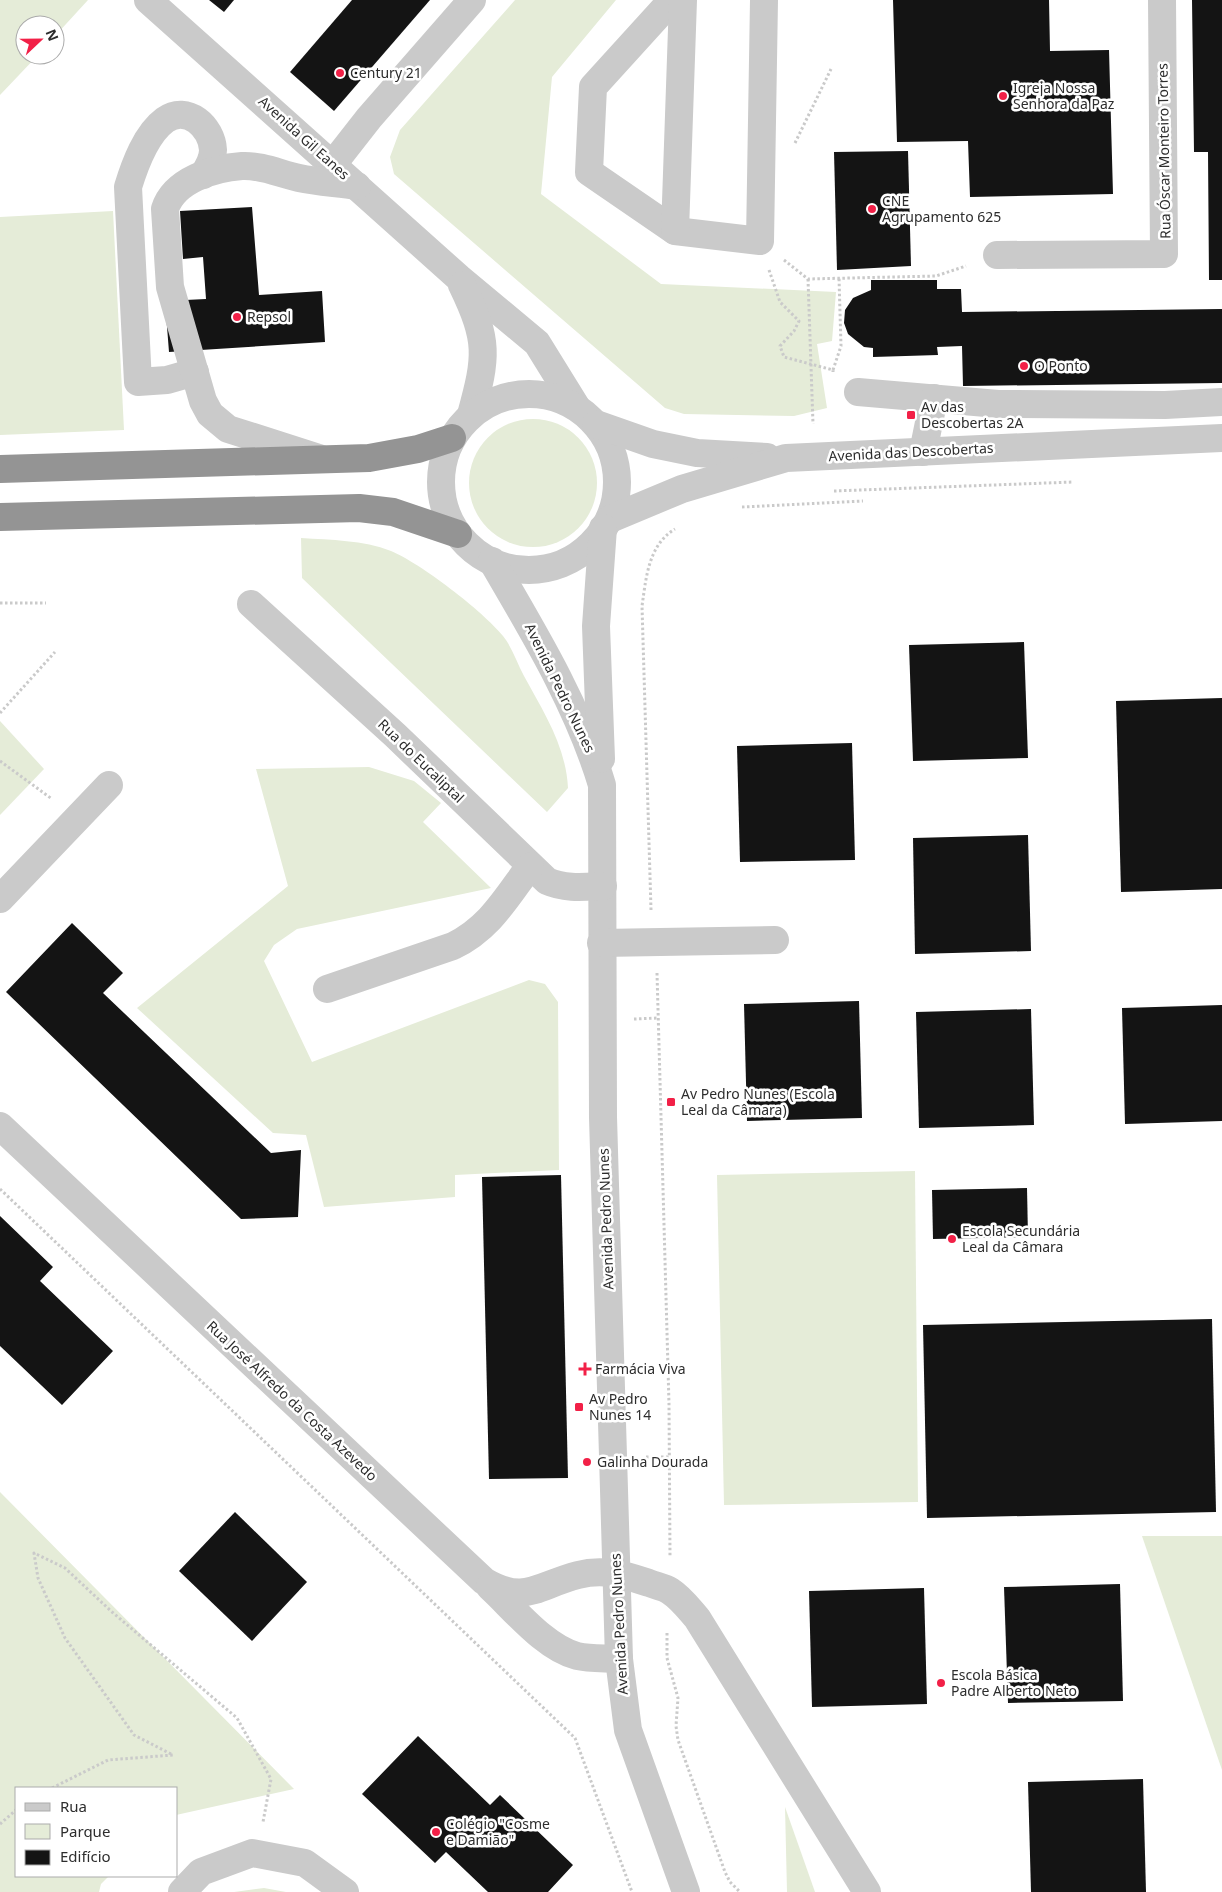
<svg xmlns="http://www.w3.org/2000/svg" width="1222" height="1892" font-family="'Noto Sans',sans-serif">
<rect width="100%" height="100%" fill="#fff"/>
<g fill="#e5ecd8">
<polygon points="0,0 88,0 55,36 55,25 25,25 25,55 38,55 0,95"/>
<polygon points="515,0 616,0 552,77 541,194 661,284 836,292 832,341 817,344 827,408 794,416 684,414 665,408 394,174 390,157 400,130"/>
<polygon points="113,211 124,430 0,435 0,217"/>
<circle cx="533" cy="483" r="64"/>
<path d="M301 538C331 540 363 540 391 551 420 563 483 611 503 636 512 647 517 663 524 676 543 711 566 746 568 788L547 812 302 578Z"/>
<polygon points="0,721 44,769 0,815"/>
<polygon points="369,767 414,781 441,803 423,822 491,888 297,929 274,945 264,961 312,1062 529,980 545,984 558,1002 559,1170 455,1175 455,1197 324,1207 306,1135 273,1133 137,1008 288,886 256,769"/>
<polygon points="915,1171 918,1502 724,1505 717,1175"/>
<polygon points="0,1492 294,1789 176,1815 176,1788 16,1788 16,1876 109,1876 101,1884 99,1892 0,1892"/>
<polygon points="1142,1536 1222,1536 1222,1770"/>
<polygon points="785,1807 815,1892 787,1892"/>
<polygon points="264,1888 286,1892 234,1892"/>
</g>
<g fill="#141414">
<polygon points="209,0 234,0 224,12"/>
<polygon points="352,0 430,0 334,111 290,72"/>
<polygon points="893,0 1049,0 1050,51 1109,50 1113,194 970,197 968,141 897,142"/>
<polygon points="1192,0 1222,0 1222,280 1209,280 1208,152 1194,152"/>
<polygon points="908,151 911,266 837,270 834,152"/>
<polygon points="252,207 259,295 322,291 325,342 169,352 165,301 206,299 203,257 183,259 180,211"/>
<polygon points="871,280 937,280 937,289 961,289 962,312 1222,309 1222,383 963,386 962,346 937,347 938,355 873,357 873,348 864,347 848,334 844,323 845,310 853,298 871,290"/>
<polygon points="1024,642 1028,758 913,761 909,645"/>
<polygon points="1222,698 1222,889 1121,892 1116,701"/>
<polygon points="852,743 855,860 740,862 737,746"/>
<polygon points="1028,835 1031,951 915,954 913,838"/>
<polygon points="72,923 123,973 103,993 271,1153 301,1150 298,1217 241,1219 6,992"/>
<polygon points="859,1001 862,1118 747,1121 744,1004"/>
<polygon points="1222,1005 1222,1121 1125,1124 1122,1008"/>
<polygon points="1031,1009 1034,1125 919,1128 916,1012"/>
<polygon points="561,1175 568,1478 489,1479 482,1177"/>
<polygon points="1027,1188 1028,1237 933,1239 932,1190"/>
<polygon points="0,1216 53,1267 40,1281 113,1351 62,1405 0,1346"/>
<polygon points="1212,1319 1216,1512 927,1518 923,1325"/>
<polygon points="235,1512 307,1582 252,1641 179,1571"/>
<polygon points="1120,1584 1123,1701 1008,1703 1004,1587"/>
<polygon points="924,1588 927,1704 812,1707 809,1591"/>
<polygon points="418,1736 490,1805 500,1795 573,1865 548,1892 488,1892 446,1852 435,1863 362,1794"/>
<polygon points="1143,1779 1146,1892 1031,1892 1028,1782"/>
</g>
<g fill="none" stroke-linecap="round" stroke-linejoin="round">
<g stroke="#cacaca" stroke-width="3" stroke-dasharray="2.5 2.5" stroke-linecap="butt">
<polyline points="795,143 831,69"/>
<polyline points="784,260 808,279 936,276 966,266"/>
<polyline points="769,270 780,302 799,321 794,331 780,346 784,357 833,370 833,372"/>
<polyline points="808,279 813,424"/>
<polyline points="833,370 841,346 839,278"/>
<polyline points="834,491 1073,482"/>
<polyline points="742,507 863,501"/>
<polyline points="0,603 46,603"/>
<polyline points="0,713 55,652"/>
<polyline points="0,761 52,799"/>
<path d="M651 910 642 606C646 579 648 545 675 529"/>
<polyline points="657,973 669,1404 670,1557"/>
<polyline points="634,1019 658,1018"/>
<polyline points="0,1189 575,1738 632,1892"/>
<polyline points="646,1457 669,1457"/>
<polyline points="667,1633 667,1658 678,1698 676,1726 678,1740 725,1872 730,1882 740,1892"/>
<polyline points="52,1788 108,1760 173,1755 134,1735 65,1638 38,1578 34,1553 65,1568 112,1612 237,1718 271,1779 263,1822"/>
<polyline points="0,1824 16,1810"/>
</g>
<g stroke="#cacaca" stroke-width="28">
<polyline points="148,0 459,278 537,343 576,406"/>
<polyline points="672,0 593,87 589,172 675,231 760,241 764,0"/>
<polyline points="333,164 369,118 472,0"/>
<polyline points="675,231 683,0"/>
<polyline points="997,255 1164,254 1162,0"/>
<path d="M462 285C489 341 487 356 471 415"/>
<path d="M195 372 167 380 138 382 128 187C135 164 146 134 165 120 187 104 212 127 213 150 213 159 208 168 203 175"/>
<polyline points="858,392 998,404 1165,405 1222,402"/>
<circle cx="529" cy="482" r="88"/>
<polyline points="596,424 653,444 697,453 767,457"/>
<polyline points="923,452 934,398"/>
<path d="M319 458 228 429 210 414 203 401 170 287 165 209C174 180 214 168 242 166 262 165 280 174 299 178 318 182 338 183 357 186"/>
<polyline points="610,519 682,489 786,458 1222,438"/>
<path d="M492 561C534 633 578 705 602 785L603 1117 619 1659 628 1730 686 1892"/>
<path d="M251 604 395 735 547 881C565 889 583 887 603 886"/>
<polyline points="601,759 596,626 603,528"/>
<polyline points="0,899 109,785"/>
<polyline points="601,943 775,940"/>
<path d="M327 989 453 946C490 928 506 898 530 866"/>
<path d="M0 1126 484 1581C525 1605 536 1586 578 1575 604 1568 624 1575 649 1583 656 1586 664 1587 670 1591 681 1598 689 1609 697 1618L867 1892"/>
<path d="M490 1587C514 1609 545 1648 577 1656 590 1659 605 1658 619 1659"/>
<polyline points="182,1892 201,1872 252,1853 305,1863 345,1892"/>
</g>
<g stroke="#949494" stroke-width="28">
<polyline points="0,469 369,458 418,449 452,438"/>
<polyline points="0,517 359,508 393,512 458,534"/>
</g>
</g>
<g fill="#f22047" stroke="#fff" stroke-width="2">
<circle cx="340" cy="73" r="5"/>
<circle cx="1003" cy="96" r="5"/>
<circle cx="872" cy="209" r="5"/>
<circle cx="237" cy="317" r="5"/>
<circle cx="1024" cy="366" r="5"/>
<rect x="906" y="410" width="10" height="10" rx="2.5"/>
<rect x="666" y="1097" width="10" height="10" rx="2.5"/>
<circle cx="952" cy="1239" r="5"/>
<path d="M582.5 1361.5h5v5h5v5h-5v5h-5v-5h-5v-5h5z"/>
<rect x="574" y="1402" width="10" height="10" rx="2.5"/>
<circle cx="587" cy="1462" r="5"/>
<circle cx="941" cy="1683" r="5"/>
<circle cx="436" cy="1832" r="5"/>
</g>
<g text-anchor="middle" stroke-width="5" stroke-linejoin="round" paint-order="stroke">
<g font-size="14" fill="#2d2d2d" stroke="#fff" text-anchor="start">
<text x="350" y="78">Century 21</text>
<text x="1013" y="93">Igreja Nossa<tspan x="1013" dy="16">Senhora da Paz</tspan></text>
<text x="882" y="206">CNE<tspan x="882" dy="16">Agrupamento 625</tspan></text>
<text x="247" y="322">Repsol</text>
<text x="1034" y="371">O Ponto</text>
<text x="921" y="412">Av das<tspan x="921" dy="16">Descobertas 2A</tspan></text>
<text x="681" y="1099">Av Pedro Nunes (Escola<tspan x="681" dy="16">Leal da Câmara)</tspan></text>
<text x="962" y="1236">Escola Secundária<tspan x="962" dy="16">Leal da Câmara</tspan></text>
<text x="595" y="1374">Farmácia Viva</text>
<text x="589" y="1404">Av Pedro<tspan x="589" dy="16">Nunes 14</tspan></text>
<text x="597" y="1467">Galinha Dourada</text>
<text x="951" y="1680">Escola Básica<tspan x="951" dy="16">Padre Alberto Neto</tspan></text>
<text x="446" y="1829">Colégio "Cosme<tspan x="446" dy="16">e Damião"</tspan></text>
</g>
<g font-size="14" fill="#2d2d2d" stroke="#fff">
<text transform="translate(304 138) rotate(42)" y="5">Avenida Gil Eanes</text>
<text transform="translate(1164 151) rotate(-91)" y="5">Rua Óscar Monteiro Torres</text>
<text transform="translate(911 452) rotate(-3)" y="5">Avenida das Descobertas</text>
<text transform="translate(560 688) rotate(64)" y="5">Avenida Pedro Nunes</text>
<text transform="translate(421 761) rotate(44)" y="5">Rua do Eucaliptal</text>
<text transform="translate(606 1219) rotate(-92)" y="5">Avenida Pedro Nunes</text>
<text transform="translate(292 1401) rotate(43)" y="5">Rua José Alfredo da Costa Azevedo</text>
<text transform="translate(619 1624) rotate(-93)" y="5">Avenida Pedro Nunes</text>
</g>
</g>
<rect x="15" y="1787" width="162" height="90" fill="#ffffff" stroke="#ababab"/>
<rect x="25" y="1803" width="25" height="8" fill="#cacaca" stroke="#ababab"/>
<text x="60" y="1812" font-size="15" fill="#2d2d2d">Rua</text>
<rect x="25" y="1824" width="25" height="15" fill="#e5ecd8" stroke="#ababab"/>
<text x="60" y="1837" font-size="15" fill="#2d2d2d">Parque</text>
<rect x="25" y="1850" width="25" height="15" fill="#141414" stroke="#ababab"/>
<text x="60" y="1862" font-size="15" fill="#2d2d2d">Edifício</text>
<g transform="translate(40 40) rotate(68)"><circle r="24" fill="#ffffff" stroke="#ababab"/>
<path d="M0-4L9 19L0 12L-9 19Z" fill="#f22047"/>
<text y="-8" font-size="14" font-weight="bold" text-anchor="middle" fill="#2d2d2d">N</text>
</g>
</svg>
